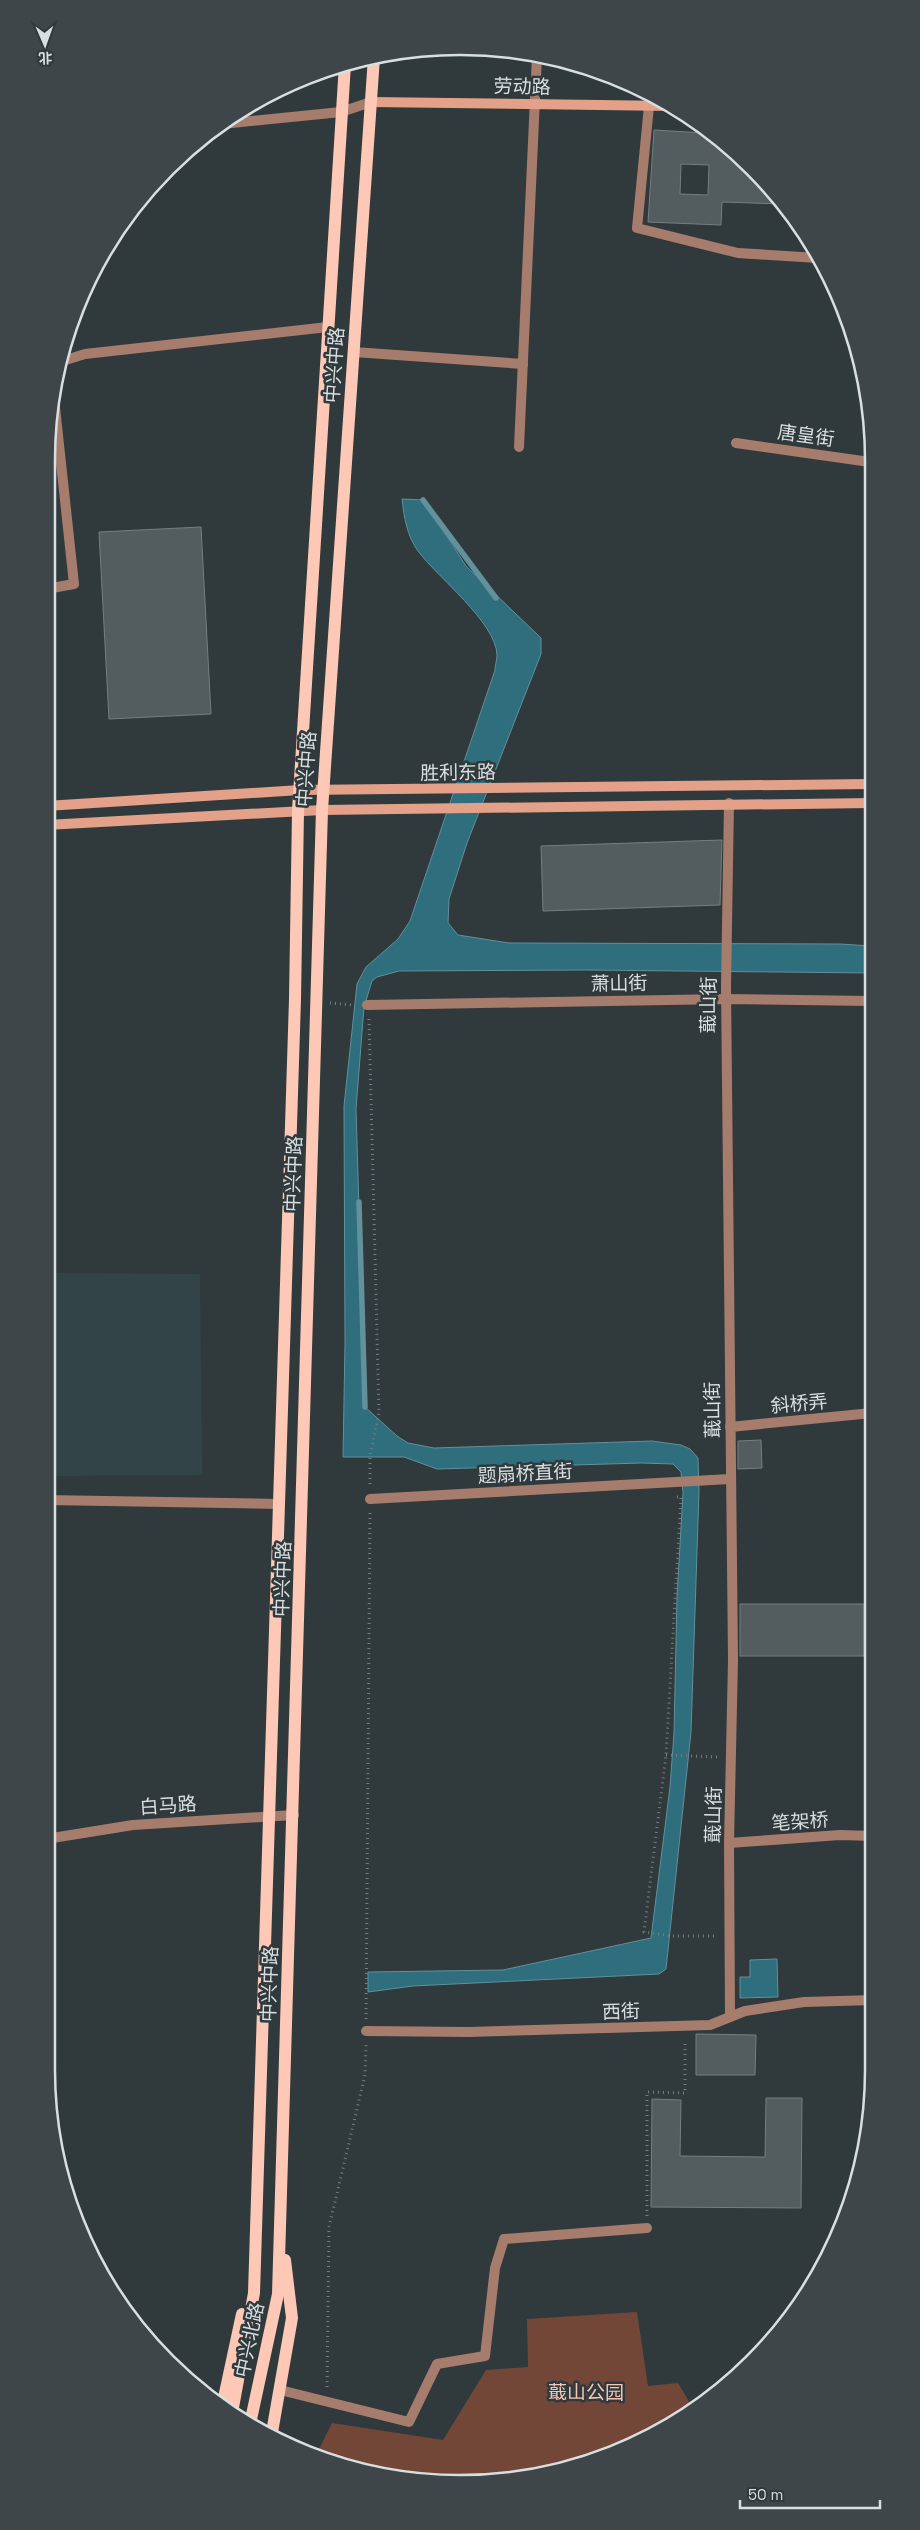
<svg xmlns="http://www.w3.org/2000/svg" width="920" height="2530" font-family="'Space Grotesk','Noto Sans SC',sans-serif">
<rect width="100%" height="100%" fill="#30393c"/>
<polygon fill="#334449" points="46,1273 200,1274 202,1475 46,1476"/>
<polygon fill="#734737" points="637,2312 648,2386 678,2383 694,2410 567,2470 487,2483 406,2480 317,2453 332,2423 443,2440 486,2370 528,2367 527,2319"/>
<g fill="#2f6e7d" stroke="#62909b">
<path d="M402 499 424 500 466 566 541 638V654L467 843 449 899 448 923 458 935 509 943 840 944 871 946V973L586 970 399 971 377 977 372 981 364 1007 356 1109 365 1407 397 1436 408 1443 434 1448 652 1441 681 1445 690 1449 698 1458 699 1491 691 1732 666 1969 659 1974 413 1986 368 1992V1972L503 1970 651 1938 670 1787 674 1733 677 1597 683 1493 681 1472 673 1464 642 1463 437 1469 404 1457H343L345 1343 344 1106 357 984 366 967 398 939 410 921 495 670C495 665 497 660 497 655 496 622 437 577 418 551 407 536 404 517 402 499Z"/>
<polygon points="777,1959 778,1997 740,1998 740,1977 750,1977 750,1960"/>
</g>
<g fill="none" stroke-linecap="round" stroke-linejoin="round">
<g stroke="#62909b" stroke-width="5.5">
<polyline points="423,500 496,598"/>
<polyline points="359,1202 365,1407"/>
</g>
</g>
<g fill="#535d60" stroke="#757f82" fill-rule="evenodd">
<path d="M654 130 705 133 771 187 782 204 722 202 721 225 648 222ZM681 164 709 165 708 195 680 194Z"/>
<polygon points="201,527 211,714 109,719 99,532"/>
<polygon points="722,840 720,905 543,911 541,846"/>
<polygon points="761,1440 762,1468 738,1469 738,1441"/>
<rect x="740" y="1604" width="124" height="52"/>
<polygon points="696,2034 756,2035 755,2075 696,2075"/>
<polygon points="766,2098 802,2098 801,2208 651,2207 652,2099 681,2100 680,2156 765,2157"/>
</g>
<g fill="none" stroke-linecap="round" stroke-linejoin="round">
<g stroke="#757d7f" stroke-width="3" stroke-dasharray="1 4" stroke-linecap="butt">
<polyline points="330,1003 353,1005"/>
<polyline points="369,1019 379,1413 370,1455 370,1487"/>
<polyline points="677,1497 681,1497 666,1755 644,1932 671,1936 715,1936"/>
<polyline points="666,1755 718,1757"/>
<polyline points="366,2019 370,1513"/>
<polyline points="647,2216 647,2092 685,2093 685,2040"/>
<polyline points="327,2387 329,2227 365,2075 366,2045"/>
</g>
<polyline stroke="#a67c6c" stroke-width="10" points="46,1500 279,1504"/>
<g stroke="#a67c6c" stroke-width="10">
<polyline points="649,106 637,228 738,253 818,258"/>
<polyline points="222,124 341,112 371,102"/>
<polyline points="354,352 523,364"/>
<polyline points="59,362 85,354 328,327"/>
<polyline points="736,443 870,462"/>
<polyline points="519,447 537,55"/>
<polyline points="46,589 74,584 54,398"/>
<polyline points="729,803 726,986 733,1660 729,1843 730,2017"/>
<polyline points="367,1005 726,999 871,1001"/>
<polyline points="730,1427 872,1413"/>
<polyline points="370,1499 730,1479"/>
<polyline points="46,1839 133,1825 294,1815"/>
<polyline points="729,1843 840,1835 873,1836"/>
<polyline points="366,2031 469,2032 710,2025 745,2011 804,2002 874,2000"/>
<polyline points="280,2390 409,2422 437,2364 485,2356 495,2268 504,2239 647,2228"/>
</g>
<g stroke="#e4a189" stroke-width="10">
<polyline points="371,102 672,106"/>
<polyline points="46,806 300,790 871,784"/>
<polyline points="46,825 322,810 871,803"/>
</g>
<g stroke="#fdc8b5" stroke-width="12">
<polyline points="222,2407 242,2314"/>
<polyline points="232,2413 254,2293 295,999 298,811 345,64"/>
<polyline points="250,2424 278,2294 322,810 374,57"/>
<polyline points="271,2438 292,2318 285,2260"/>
</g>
</g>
<g text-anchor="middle" stroke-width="5" stroke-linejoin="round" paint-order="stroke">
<g font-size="19" fill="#d9dfe0" stroke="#30393c">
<text transform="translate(522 86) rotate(1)" y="7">劳动路</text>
<text transform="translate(334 365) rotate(-86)" y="7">中兴中路</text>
<text transform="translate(806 435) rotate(8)" y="7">唐皇街</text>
<text transform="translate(306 769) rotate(-86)" y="7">中兴中路</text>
<text transform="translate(458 772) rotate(-1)" y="7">胜利东路</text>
<text transform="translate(619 983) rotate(-1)" y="7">萧山街</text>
<text transform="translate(708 1005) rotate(-90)" y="7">蕺山街</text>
<text transform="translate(293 1174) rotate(-88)" y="7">中兴中路</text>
<text transform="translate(799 1403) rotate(-5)" y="7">斜桥弄</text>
<text transform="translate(712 1410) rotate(-91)" y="7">蕺山街</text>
<text transform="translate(525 1473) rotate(-3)" y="7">题扇桥直街</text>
<text transform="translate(282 1579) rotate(-88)" y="7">中兴中路</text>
<text transform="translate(168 1805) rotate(-4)" y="7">白马路</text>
<text transform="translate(713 1815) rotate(-89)" y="7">蕺山街</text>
<text transform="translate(800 1821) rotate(-4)" y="7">笔架桥</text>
<text transform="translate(269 1984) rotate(-88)" y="7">中兴中路</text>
<text transform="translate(621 2011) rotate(-2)" y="7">西街</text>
<text transform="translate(249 2340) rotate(-78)" y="7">中兴北路</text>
</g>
<g font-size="19" fill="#f5c6b4" stroke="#30393c">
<text x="586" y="2399">蕺山公园</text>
</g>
</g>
<path d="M0 0H920V2530H0ZM460 55H460A405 405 0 0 1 865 460V2070A405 405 0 0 1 460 2475H460A405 405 0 0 1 55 2070V460A405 405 0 0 1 460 55Z" fill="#3e4649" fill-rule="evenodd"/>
<path fill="none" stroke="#d9dfe0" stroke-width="2.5" d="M460 55H460A405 405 0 0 1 865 460V2070A405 405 0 0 1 460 2475H460A405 405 0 0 1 55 2070V460A405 405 0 0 1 460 55Z"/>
<g transform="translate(45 45) rotate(178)" stroke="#30393c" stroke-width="4" paint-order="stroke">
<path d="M0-4L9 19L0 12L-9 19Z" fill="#d9dfe0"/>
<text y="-8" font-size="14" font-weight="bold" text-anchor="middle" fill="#d9dfe0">北</text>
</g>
<path d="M740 2500v8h140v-8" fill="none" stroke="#d9dfe0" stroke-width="2.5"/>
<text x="748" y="2500" font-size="15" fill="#d9dfe0" stroke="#30393c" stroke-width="4" paint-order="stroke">50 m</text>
</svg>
